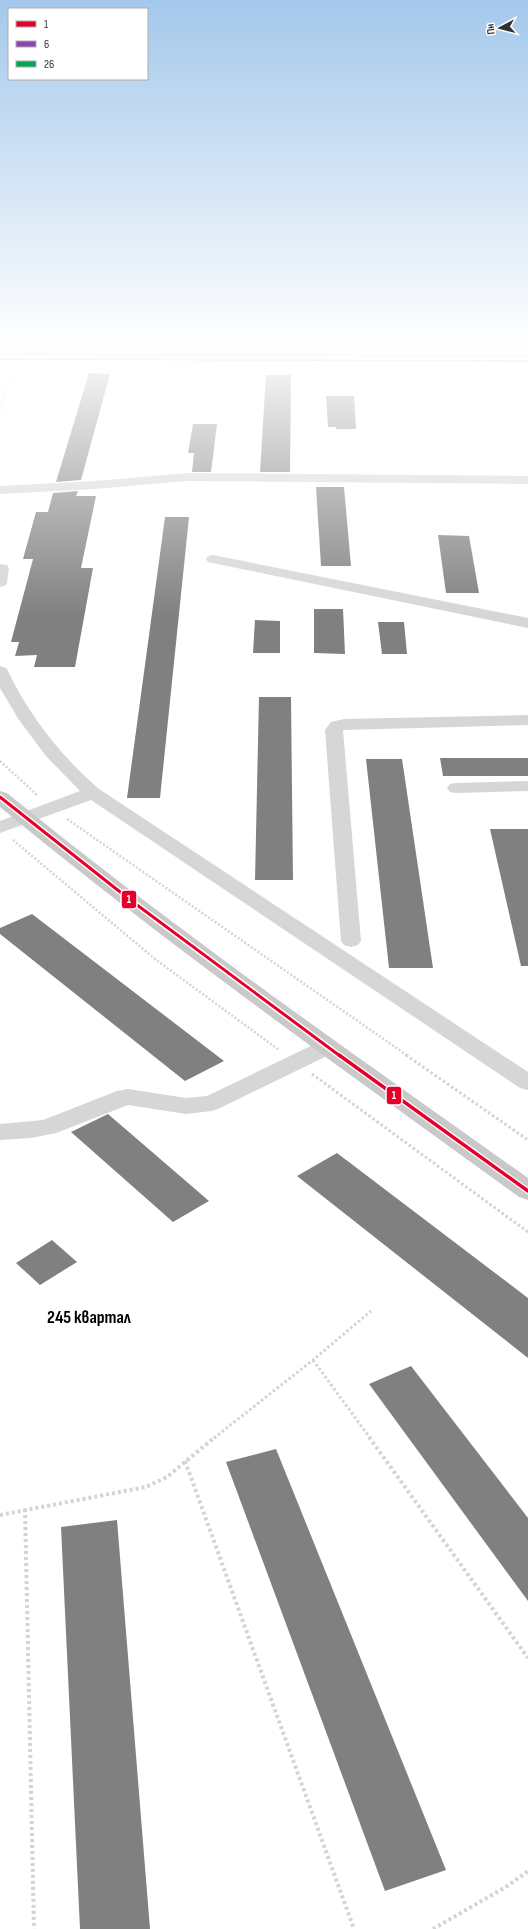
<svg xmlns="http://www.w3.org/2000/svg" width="528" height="1929" font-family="'Sofia Sans Condensed',sans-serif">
<rect width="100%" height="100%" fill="#fff"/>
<g fill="#808080">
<polygon points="89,373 110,374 81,480 56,482"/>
<polygon points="266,375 291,375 290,472 260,472"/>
<polygon points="326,396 354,396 356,429 336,429 336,427 328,427"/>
<polygon points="193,424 217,424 211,472 192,472 194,453 188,453"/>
<polygon points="316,487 344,487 351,566 321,566"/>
<polygon points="78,491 76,496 96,496 81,568 93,568 75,667 34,667 37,655 15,656 19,642 11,642 33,559 23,559 36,512 48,512 53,493"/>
<polygon points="165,517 189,517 160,798 127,798"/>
<polygon points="438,535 469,536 479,593 446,593"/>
<polygon points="314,609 343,609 345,654 314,653"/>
<polygon points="255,620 280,621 280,653 253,653"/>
<polygon points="378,622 404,622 407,654 382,654"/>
<polygon points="259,697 291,697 293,880 255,880"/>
<polygon points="440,758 528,758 528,776 443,776"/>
<polygon points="366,759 402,759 433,968 389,968"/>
<polygon points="490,829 528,829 528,966 521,966"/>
<polygon points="32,914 224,1061 185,1081 0,934 0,928"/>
<polygon points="108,1114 209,1201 173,1222 71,1132"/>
<polygon points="337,1153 528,1298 528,1358 297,1176"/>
<polygon points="52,1240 77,1262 40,1285 16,1263"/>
<polygon points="411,1366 528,1518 528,1601 369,1384"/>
<polygon points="276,1449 446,1870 385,1891 226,1462"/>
<polygon points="117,1520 150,1929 80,1929 61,1527"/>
</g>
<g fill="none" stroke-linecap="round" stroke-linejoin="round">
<polyline stroke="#d4d4d4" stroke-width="1.5" stroke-dasharray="1 1" stroke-linecap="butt" points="0,412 13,368"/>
<g stroke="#d4d4d4" stroke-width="2.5" stroke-dasharray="2 2" stroke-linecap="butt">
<polyline points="0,761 38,796"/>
<polyline points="67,819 408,1056"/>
<polyline points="13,840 155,959 279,1050"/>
</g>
<g stroke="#d4d4d4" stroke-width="3" stroke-dasharray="2.5 2.5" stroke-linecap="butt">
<polyline points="406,1055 528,1140"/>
<polyline points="312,1074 528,1232"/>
<polyline points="313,1360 370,1438"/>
<polyline points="214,1438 313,1360 371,1311"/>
</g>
<g stroke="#d4d4d4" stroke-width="4" stroke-dasharray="3 3" stroke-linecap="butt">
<polyline points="369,1437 528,1658"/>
<polyline points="185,1461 354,1929"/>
<polyline points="25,1509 34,1929"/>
<polyline points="0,1515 146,1487 167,1477 215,1437"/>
<polyline points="433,1929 509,1885 528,1871"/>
</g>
<g fill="#d6d6d6" fill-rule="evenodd">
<polygon points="0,351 528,353 528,359 0,357"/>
<polygon points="187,473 528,476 528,484 187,481 95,489 0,494 0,486 95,481"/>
<polygon points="213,555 528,618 528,628 208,562 206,559 208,556"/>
<polygon points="0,564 7,565 9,568 7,583 5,586 0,587"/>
<path d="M0 666 6 668 8 671C30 717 61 756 99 789L528 1072V1090L520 1088 91 800 0 833V821L80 791 46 756 19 720 0 688Z"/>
<polygon points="528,715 528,725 343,730 361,941 358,945 351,947 344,945 341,941 325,730 331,722 344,719"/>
<polygon points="528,781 528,791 456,793 450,792 447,788 450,784 456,783"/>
<polygon points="327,1040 335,1042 338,1047 335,1052 220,1108 212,1111 186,1114 128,1105 56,1133 31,1138 0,1140 0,1124 43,1120 117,1091 128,1089 186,1098 207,1096 319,1042"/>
</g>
<g fill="#c9c9c9" fill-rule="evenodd">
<polygon points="0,347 10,347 4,353 0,354"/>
<path d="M0 791 7 793C174 929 352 1053 528 1178V1200L519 1197C344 1070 167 945 0 807Z"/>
</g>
<defs>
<polyline id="bus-1-far2" points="0,354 528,356"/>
<polyline id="bus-1-far1" points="0,797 129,899 340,1056"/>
<polyline id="bus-1" points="339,1055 528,1191"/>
<polyline id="bus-2" points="0,359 528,361"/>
<polyline id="bus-3" points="0,349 528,351"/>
</defs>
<use href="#bus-1-far2" stroke="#fff" stroke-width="3"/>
<use href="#bus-1-far1" stroke="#fff" stroke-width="6"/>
<use href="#bus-1" stroke="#fff" stroke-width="6"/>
<use href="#bus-2" stroke="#fff" stroke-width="3"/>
<use href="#bus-3" stroke="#fff" stroke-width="3"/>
<use href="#bus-1-far2" stroke="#e4002b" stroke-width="1.5"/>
<use href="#bus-1-far1" stroke="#e4002b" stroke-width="3"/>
<use href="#bus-1" stroke="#e4002b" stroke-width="3.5"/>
<use href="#bus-2" stroke="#8e44ad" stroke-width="1.5"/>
<use href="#bus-3" stroke="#00a651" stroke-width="1.5"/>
</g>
<linearGradient id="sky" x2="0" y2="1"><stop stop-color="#a4c8eb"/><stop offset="0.56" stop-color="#fff"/><stop offset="1" stop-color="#fff" stop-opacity="0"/></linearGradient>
<rect width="528" height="617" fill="url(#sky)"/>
<g text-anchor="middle" stroke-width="4" stroke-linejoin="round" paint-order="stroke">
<g font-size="18" font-weight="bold" fill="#000" stroke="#fff">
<text x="89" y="1323">245 квартал</text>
</g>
</g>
<g stroke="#fff" stroke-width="1.5">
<rect x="121" y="890" width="16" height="19" rx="4" fill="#e4002b"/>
<rect x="386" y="1086" width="16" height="19" rx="4" fill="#e4002b"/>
</g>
<g font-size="11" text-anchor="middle" font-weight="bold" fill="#fff">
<text x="129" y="903">1</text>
<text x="394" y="1099">1</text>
</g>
<rect x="8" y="8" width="140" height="72" fill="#ffffff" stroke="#adadad"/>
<rect x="16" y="21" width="20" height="6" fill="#e4002b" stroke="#adadad"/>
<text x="44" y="28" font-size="12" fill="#323232">1</text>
<rect x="16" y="41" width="20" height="6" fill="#8e44ad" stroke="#adadad"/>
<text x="44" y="48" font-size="12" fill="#323232">6</text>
<rect x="16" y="61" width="20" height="6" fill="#00a651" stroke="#adadad"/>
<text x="44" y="68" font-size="12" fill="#323232">26</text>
<g transform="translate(500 28) rotate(263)" stroke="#ffffff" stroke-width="3" paint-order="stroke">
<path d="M0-3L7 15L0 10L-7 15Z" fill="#323232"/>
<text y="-6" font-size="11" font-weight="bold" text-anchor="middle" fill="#323232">Пн</text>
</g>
</svg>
